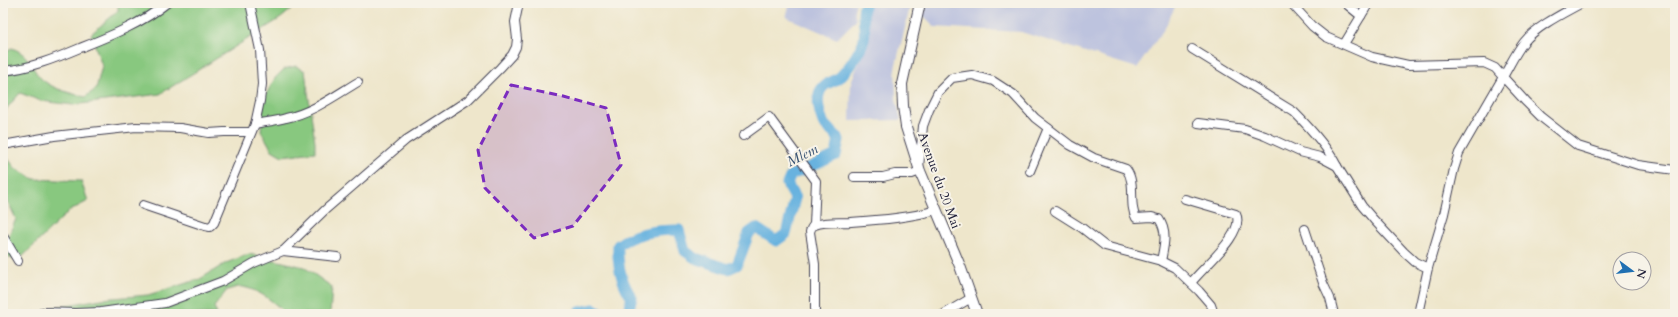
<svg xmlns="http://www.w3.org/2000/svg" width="1678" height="317" font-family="Cardo,serif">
<rect width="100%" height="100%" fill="#f7f3e8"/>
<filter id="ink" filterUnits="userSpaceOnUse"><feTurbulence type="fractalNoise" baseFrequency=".025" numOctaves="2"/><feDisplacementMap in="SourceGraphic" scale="8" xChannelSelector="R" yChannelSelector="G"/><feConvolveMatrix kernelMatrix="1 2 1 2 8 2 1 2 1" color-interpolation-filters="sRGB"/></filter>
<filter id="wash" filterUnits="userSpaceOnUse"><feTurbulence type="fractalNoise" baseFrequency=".012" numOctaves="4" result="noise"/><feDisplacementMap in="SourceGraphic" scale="16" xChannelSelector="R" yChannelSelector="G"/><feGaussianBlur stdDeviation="0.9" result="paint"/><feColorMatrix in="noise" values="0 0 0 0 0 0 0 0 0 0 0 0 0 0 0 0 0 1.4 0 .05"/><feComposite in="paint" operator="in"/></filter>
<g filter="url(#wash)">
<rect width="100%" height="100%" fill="#eee6cb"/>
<g fill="#bdc3de">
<polygon points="790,3 856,3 854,10 856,20 837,39 786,17"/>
<polygon points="871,3 911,3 895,68 896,99 901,120 850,121 851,82 863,53 866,13"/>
<polygon points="929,3 1177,3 1164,29 1137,68 1021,32 935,27 923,15"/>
</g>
<g fill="#88c87f" stroke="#55755d">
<path d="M118 3H299L281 18 160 94 73 105 41 101 20 93 7 108 3 117V52L12 48C33 56 30 70 44 81 56 90 70 93 85 97L96 89 102 66 91 34 118 11Z"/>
<polygon points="296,66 305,71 315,142 315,152 282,156 272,150 261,131 264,98 275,78 284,69"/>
<polygon points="3,152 15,168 34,179 81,181 88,201 69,211 18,261 3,255 3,242 6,241 16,219 3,191"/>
<path d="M249 254 304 267 332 287 330 314H286C275 303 260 290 243 287 238 286 232 289 227 290L214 307 217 314H93L43 312 54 307 102 299 148 295 200 279 226 263Z"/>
</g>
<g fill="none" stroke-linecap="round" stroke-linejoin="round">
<g stroke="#67b2df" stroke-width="11">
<polyline points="578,314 580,312 594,309 601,314"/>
<path d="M627 314 632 298C621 282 617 265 618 245 635 232 658 230 679 230L685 251 695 258 728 269 737 265 749 233 756 228 776 241 786 234 795 198 787 184 791 175 806 169 836 155 839 140C835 132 826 129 823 122 819 112 814 93 825 85 830 82 837 80 841 76 849 68 857 55 862 45 869 32 859 16 865 3"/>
</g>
</g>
</g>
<g filter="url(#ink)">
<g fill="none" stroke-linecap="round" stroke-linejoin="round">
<defs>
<g id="minor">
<path d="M1291 3 1312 26 1326 37 1372 57 1408 65 1484 63 1495 68 1503 77C1510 65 1516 52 1524 42 1537 26 1564 13 1582 3"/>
<polyline points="1345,3 1361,16"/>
<polyline points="1344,44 1369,3"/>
<path d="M1192 49 1294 112C1310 128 1327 146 1337 166"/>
<path d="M3 71C31 68 54 59 80 48 110 36 141 24 167 3"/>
<polyline points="1198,123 1245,129 1265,136 1300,152 1320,157 1337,166 1362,206 1374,220 1404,252 1415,262 1428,268"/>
<path d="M255 124C265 122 276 121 286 118 312 113 336 95 358 82"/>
<polyline points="743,136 769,117 816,181 814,225"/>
<polyline points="3,145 54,136 136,127 180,128 209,133 224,132 251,132"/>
<path d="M919 167 923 126 929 110 938 92 952 78 972 75 993 81 1013 94 1035 118 1070 145 1094 158 1126 169C1137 183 1128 204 1136 218L1152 217 1159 219C1168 232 1164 246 1161 261"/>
<polyline points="1030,171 1048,128"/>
<polyline points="854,177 883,177 895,174 912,174 920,171"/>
<path d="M1185 199 1236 214C1246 233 1202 268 1191 283"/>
<polyline points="143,205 205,226 210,227 214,223 255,124 260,101 262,84 260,50 250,3"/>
<polyline points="1055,211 1082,228 1105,246 1161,261 1175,268 1199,291 1211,305 1214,314"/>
<polyline points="1305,229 1323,283 1330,298 1334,314"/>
<polyline points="3,236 18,261"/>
<polyline points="283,251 337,257"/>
<polyline points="43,312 75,313 101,312 165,303 223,281 254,263 283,251 325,210 406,140 468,100 500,68 512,55 516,47 517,39 515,22 519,3"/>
<path d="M815 314V264L810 232C811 229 811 226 815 225 826 221 840 223 851 222 879 220 910 218 936 210"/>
<polyline points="944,314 971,298"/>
<polyline points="1418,314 1428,268 1444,214 1454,169 1459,153 1503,77 1526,102 1541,117 1578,146 1638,165 1675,170"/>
</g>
<polyline id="major" points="920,3 902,84 903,106 906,127 920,171 960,266 977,314"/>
</defs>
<use href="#minor" stroke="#413f51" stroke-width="10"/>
<use href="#major" stroke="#413f51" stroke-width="12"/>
<use href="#minor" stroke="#fff" stroke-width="8"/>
<use href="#major" stroke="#fff" stroke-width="10"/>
</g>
</g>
<path fill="#7b2cbf" fill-opacity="0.2" stroke="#7b2cbf" stroke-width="3" stroke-dasharray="8 5" stroke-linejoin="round" d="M511 85 563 96 606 108 621 165 573 226 534 238 485 188 478 150Z"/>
<g text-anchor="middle" stroke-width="4" stroke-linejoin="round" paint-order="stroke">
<g font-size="13" fill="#22223b" stroke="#f7f3e8">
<text transform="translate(940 180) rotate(70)" y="5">Avenue du 20 Mai</text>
</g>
<g font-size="14" font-style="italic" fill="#3a5474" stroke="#f7f3e8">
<text transform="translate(802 155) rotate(-27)" y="5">Mlem</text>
</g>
</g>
<rect width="1678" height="317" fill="none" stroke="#f7f3e8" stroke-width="16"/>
<g transform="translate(1632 271) rotate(105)"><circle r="19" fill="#f7f3e8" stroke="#a29fa3"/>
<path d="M0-3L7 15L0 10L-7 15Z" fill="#1f6fb2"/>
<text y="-6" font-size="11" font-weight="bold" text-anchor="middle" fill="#22223b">N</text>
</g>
</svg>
